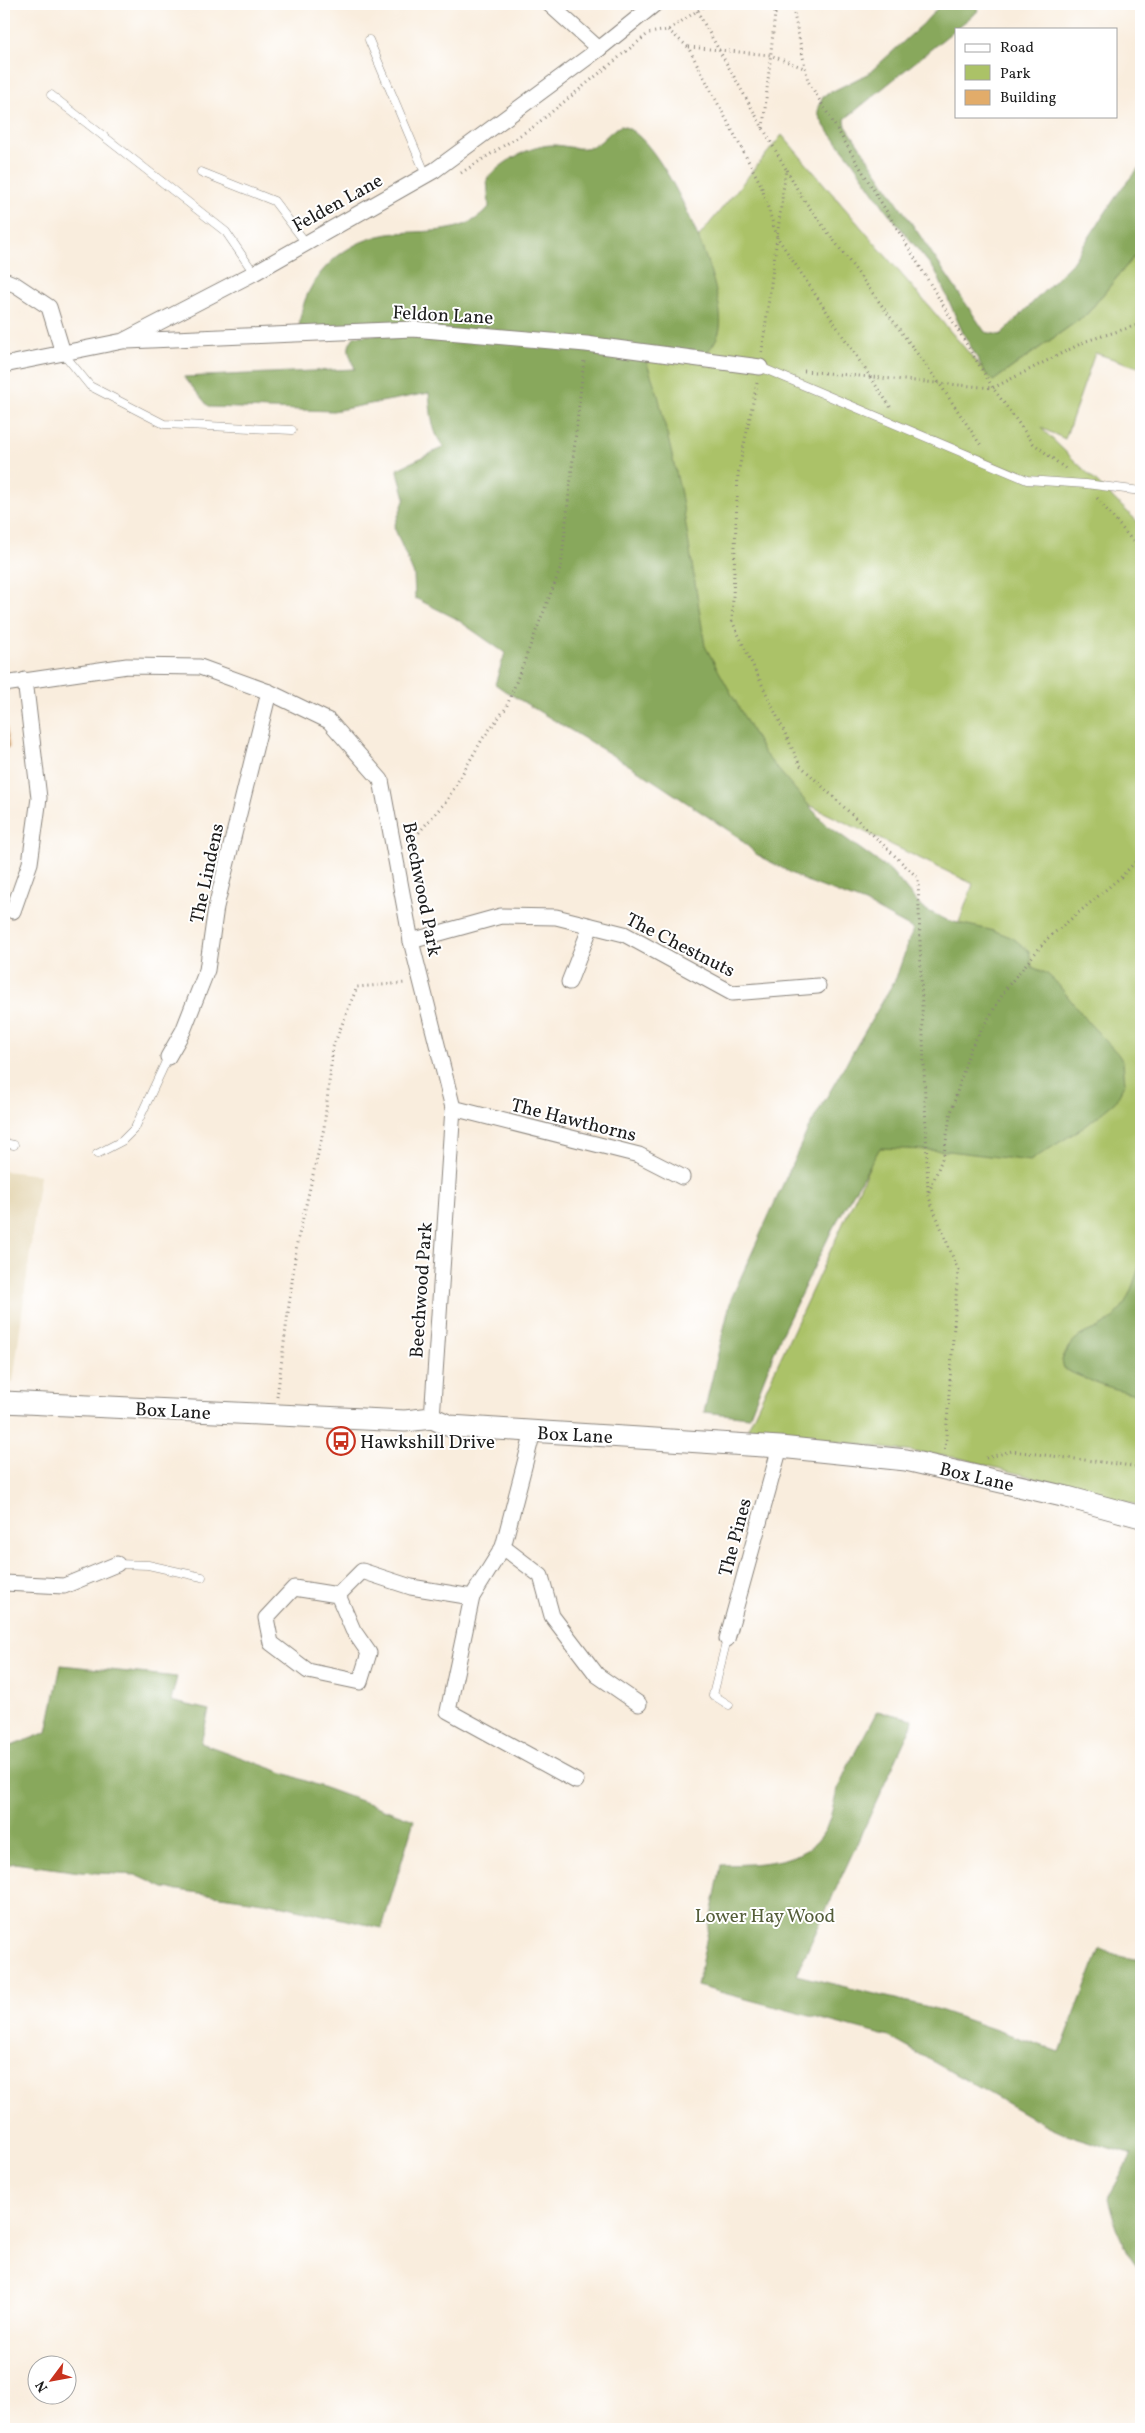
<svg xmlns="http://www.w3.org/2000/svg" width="1145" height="2433" font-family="Vollkorn,serif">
<rect width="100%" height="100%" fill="#fff"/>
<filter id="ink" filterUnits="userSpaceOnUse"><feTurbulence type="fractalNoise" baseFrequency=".02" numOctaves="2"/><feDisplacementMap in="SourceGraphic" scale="10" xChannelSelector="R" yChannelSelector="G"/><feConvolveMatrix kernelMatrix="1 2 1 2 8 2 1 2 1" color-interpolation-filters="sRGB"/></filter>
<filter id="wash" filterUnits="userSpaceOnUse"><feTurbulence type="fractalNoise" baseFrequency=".0096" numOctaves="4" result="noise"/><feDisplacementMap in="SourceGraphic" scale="20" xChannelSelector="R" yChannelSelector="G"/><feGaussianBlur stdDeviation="1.12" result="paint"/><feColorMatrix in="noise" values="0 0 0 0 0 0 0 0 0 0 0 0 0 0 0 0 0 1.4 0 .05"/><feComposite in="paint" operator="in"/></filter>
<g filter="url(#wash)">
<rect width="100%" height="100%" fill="#f9eddd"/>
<polygon fill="#e7daba" points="4,1171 40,1175 13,1383 4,1383"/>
<polygon fill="#abc267" stroke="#646f42" points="782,135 993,381 1087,314 1141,248 1141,368 1095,353 1065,439 1041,428 1141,525 1141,1506 959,1458 747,1430 872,1161 973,884 535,673 443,549"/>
<g fill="#88a85c" stroke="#52623c">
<polygon points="941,4 976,4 978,11 845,119 846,126 985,332 1000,335 1072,263 1121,189 1141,165 1141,248 1087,314 993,381 986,374 963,333 936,272 886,210 852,161 825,127 818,114 818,107 823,96 869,73 923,24"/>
<path d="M621 126C662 132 727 289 720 328 718 339 712 347 705 354L299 327C303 276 346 237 397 233 430 230 466 235 489 207L487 179C501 162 532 144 555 145 568 146 581 151 593 146 604 142 609 130 621 126Z"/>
<path d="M406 333 644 355 658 395 681 494 705 646 764 753 824 823 891 871 922 908 949 921 995 931 1013 938 1029 951 1032 967 1046 973 1056 982 1090 1024 1118 1054 1123 1062 1125 1083 1115 1102 1087 1125 1030 1161 949 1151 880 1148 833 1228 781 1335 749 1417 704 1412 731 1299 808 1129 896 978 913 929 865 903 806 881 756 854 737 836 642 773 505 691 495 684 505 653 455 618 415 598 414 575 394 527 405 498 397 469 444 447C431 432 431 412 429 393L333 411 209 407 184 377 355 369C350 355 344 348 355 336Z"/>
<path d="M1141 1261V1395C1115 1390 1088 1381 1064 1369L1062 1360C1075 1327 1093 1336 1114 1317 1128 1304 1135 1279 1141 1261Z"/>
<polygon points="61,1665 177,1677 171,1701 209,1710 201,1743 414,1820 382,1928 270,1903 164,1888 136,1875 80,1872 14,1863 8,1865 4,1872 4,1749 47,1732"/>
<path d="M877 1711 913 1719 912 1725 796 1975 933 2008 1060 2052 1100 1949 1123 1957 1141 1960V2270C1122 2250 1115 2224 1108 2198L1132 2155 1071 2136 1042 2123 889 2037 697 1986 721 1865C755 1864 807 1865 825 1830 833 1814 834 1795 842 1779 852 1756 866 1733 877 1711Z"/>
</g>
<g id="blocks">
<polygon fill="#e2ac6a" points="4,719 6,719 10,748 4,748"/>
</g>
</g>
<g filter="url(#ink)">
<use href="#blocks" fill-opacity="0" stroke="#8a847c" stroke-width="1"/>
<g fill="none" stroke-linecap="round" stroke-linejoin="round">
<defs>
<g id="lane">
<polyline points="369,40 426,175"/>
<polyline points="51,95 226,232 254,273"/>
<polyline points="201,172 274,201 306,243"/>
<polyline points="63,353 90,386 164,424 292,430"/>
<polyline points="760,367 1027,480 1086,484 1141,491"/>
<polyline points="4,1143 14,1145"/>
<polyline points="97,1154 122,1141 135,1128 168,1057"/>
<polyline points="117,1564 148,1565 202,1577"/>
<polyline points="727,1639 713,1695 729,1705"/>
</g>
<g id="street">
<polyline points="549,4 599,49"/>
<polyline points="4,280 16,285 49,307 63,353"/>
<polyline points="127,341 413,329 586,344 760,367"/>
<polyline points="4,365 123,341 254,273 435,170 599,49 655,4"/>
<polyline points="4,684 127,666 200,667 269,692 329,721 381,780 411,941 453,1108 432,1418"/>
<polyline points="13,911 30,863 39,798 25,680"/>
<polyline points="411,941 501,916 556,917 624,934 732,993 818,986"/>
<polyline points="569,982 591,926"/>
<polyline points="168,1057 183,1031 207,970 216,907 269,692"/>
<polyline points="453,1108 639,1155 682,1177"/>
<polyline points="533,1432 503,1547 472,1597 448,1711 576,1781"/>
<polyline points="503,1547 541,1576 552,1616 597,1675 639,1704"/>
<polyline points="4,1583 64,1586 117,1564"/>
<polyline points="338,1595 353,1630 369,1653 360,1682 308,1671 271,1643 266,1618 294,1588 338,1595 362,1571 411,1587 472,1597"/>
<polyline points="727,1639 780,1447"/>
</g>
<polyline id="secondary" points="4,1402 405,1421 432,1418 450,1426 780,1447 906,1460 1067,1497 1141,1517"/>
</defs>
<use href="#lane" stroke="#8a847c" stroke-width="9"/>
<use href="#street" stroke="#8a847c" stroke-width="17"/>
<use href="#secondary" stroke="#8a847c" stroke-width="23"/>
<g stroke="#8a847c" stroke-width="3" stroke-dasharray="1 4" stroke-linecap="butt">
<polyline points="792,4 808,81 993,388 1033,443 1067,470"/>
<polyline points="697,11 786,169 762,352"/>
<polyline points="775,14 789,4"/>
<polyline points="668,30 688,47 761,185 777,237 891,408"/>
<polyline points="689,47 770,55 804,68"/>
<polyline points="763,128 776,4"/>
<polyline points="787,170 801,196 939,383 982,447"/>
<polyline points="461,173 533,127 649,33 668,30 708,4"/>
<polyline points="804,371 993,388 1086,341 1141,324"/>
<polyline points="757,383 738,474 732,621 800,765 918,878 928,1195 958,1270 945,1450"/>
<polyline points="1097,498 1141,551"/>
<polyline points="409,844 447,800 483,738 506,708 561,567 584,360"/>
<polyline points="929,1192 944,1154 950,1116 970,1049 1007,987 1047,939 1121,877 1141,856"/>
<polyline points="277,1397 297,1243 324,1128 333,1047 357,987 405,983"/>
<polyline points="986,1458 1012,1451 1141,1467"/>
</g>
<use href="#lane" stroke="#fff" stroke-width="8"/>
<use href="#street" stroke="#fff" stroke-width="15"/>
<use href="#secondary" stroke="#fff" stroke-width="21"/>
</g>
</g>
<defs>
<symbol id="bus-ring" viewBox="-11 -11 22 22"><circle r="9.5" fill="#fff" stroke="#c8321e" stroke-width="1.5"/><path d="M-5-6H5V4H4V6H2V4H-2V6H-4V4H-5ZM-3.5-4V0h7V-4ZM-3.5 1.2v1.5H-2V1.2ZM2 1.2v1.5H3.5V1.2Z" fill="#c8321e"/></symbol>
</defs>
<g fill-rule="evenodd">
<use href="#bus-ring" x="325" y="1425" width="32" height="32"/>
</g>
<g text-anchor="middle" stroke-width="4" stroke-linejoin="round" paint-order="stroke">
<g font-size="19" fill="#1c1c1c" stroke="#fff">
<text transform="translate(337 202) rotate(-29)" y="7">Felden Lane</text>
<text transform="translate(443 314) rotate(3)" y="7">Feldon Lane</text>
<text transform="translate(206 873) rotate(-78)" y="7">The Lindens</text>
<text transform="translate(423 889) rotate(79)" y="7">Beechwood Park</text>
<text transform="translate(681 944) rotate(27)" y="7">The Chestnuts</text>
<text transform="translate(574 1119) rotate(14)" y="7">The Hawthorns</text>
<text transform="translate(420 1290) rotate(-86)" y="7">Beechwood Park</text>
<text transform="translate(173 1410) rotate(3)" y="7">Box Lane</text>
<text transform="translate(575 1434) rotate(3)" y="7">Box Lane</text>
<text transform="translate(977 1476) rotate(13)" y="7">Box Lane</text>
<text transform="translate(734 1537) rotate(-75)" y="7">The Pines</text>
</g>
<g font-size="19" fill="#1c1c1c" stroke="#fff" text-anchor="start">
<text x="360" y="1448">Hawkshill Drive</text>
</g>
<g font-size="19" fill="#555e3a" stroke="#fff">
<text x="765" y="1922">Lower Hay Wood</text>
</g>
</g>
<rect width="1145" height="2433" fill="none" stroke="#fff" stroke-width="20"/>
<rect x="955" y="28" width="162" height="90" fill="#ffffff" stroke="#a4a4a4"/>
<rect x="965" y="44" width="25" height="8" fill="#ffffff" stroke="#a4a4a4"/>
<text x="1000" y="52" font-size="15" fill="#1c1c1c">Road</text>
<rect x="965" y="65" width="25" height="15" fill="#abc267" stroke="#a4a4a4"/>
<text x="1000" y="78" font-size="15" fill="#1c1c1c">Park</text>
<rect x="965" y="90" width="25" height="15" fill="#e2ac6a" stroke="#a4a4a4"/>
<text x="1000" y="102" font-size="15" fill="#1c1c1c">Building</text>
<g transform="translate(52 2380) rotate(238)"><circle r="24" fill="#ffffff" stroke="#a4a4a4"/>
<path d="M0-4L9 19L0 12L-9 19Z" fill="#c8321e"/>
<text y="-8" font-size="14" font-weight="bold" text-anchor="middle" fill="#1c1c1c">N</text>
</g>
</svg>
